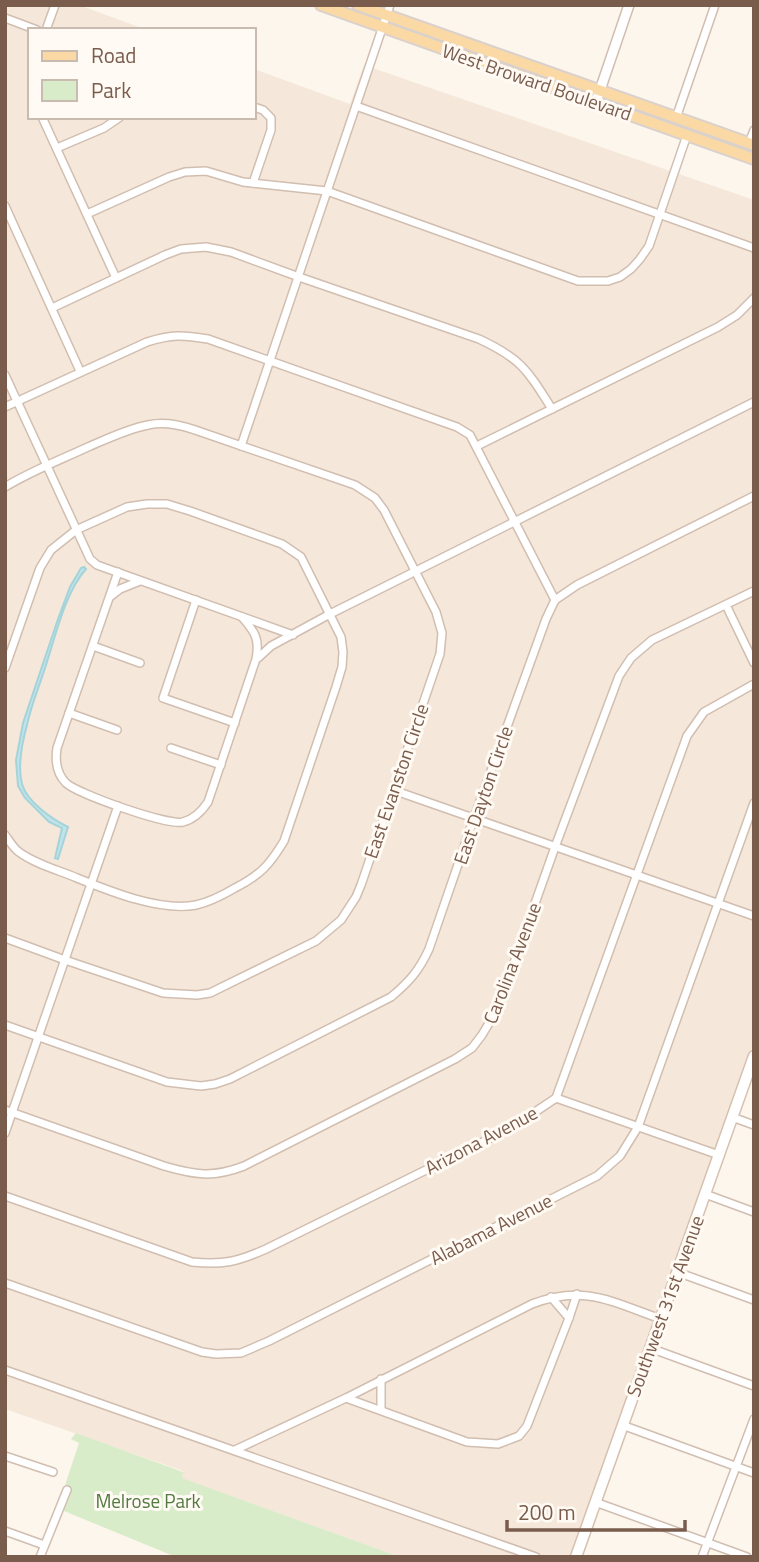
<svg xmlns="http://www.w3.org/2000/svg" width="759" height="1562" font-family="'Titillium Web',sans-serif">
<rect width="100%" height="100%" fill="#fdf6ec"/>
<polygon fill="#f5e8da" points="5,5 79,5 147,30 30,30 30,117 254,117 254,69 350,104 364,65 754,200 754,1043 570,1557 399,1557 181,1478 183,1471 5,1409"/>
<polygon fill="#d8ecc9" points="76,1433 183,1472 182,1478 394,1555 394,1557 176,1557 64,1511 70,1495 65,1485 79,1443 71,1439"/>
<path fill="#bfe3e8" stroke="#a5d3da" stroke-width="2" d="M84 567 86 569C65 592 55 638 45 668 39 687 31 706 27 725 22 743 17 765 22 784 27 802 52 819 68 827L58 859 55 858 62 828 49 822 25 798 18 786 16 760 23 723 58 619 70 587 81 568Z"/>
<g fill="none" stroke-linecap="round" stroke-linejoin="round">
<defs>
<g id="minor">
<polyline points="5,18 37,30"/>
<polyline points="46,30 55,5"/>
<polyline points="356,106 754,248"/>
<polyline points="42,117 116,278"/>
<polyline points="676,118 715,5"/>
<polyline points="749,143 754,130"/>
<polyline points="57,148 104,128 120,117"/>
<polyline points="253,183 271,130 271,118 263,110 254,107"/>
<polyline points="5,206 80,371"/>
<polyline points="87,214 169,177 185,172 206,171 243,182 327,191 578,281 608,281 620,277 631,269 640,259 649,246 687,135"/>
<path d="M52 308 165 255 181 249 206 247 231 252 299 277 479 339C522 359 528 371 552 409"/>
<polyline points="5,375 90,559 97,565 293,635"/>
<path d="M5 407 147 342C172 334 183 335 208 339L457 427 470 435 555 600 546 619 474 818 429 949C419 971 409 982 391 997L230 1079 215 1084 201 1086 167 1082 5 1025"/>
<polyline points="241,446 390,5"/>
<polyline points="477,446 718,327 737,315 754,298"/>
<path d="M5 487C31 471 60 460 88 447 107 439 127 429 148 425 167 421 184 426 201 432L355 485 375 498 384 510 436 612 442 633 440 654 361 885 356 897 341 920 316 941 210 993 197 995 163 993 65 960 5 938"/>
<path d="M118 572 57 748C55 761 56 773 66 783 78 794 168 826 183 822 195 819 202 811 208 802L256 659C260 639 255 632 242 617"/>
<polyline points="111,596 120,589 140,581"/>
<polyline points="196,600 163,698 235,723"/>
<polyline points="555,600 577,585 754,496"/>
<polyline points="726,605 754,663"/>
<polyline points="93,646 140,663"/>
<polyline points="258,658 271,646 330,614 754,402"/>
<path d="M5 668 40 568 51 550 76 530 127 507 147 504H167L190 511 282 544 301 557 341 637 343 652 342 667 336 687 284 841C269 866 260 875 235 888 223 895 210 902 196 905 161 912 109 891 77 878 58 870 35 864 19 852 13 848 9 840 5 835"/>
<polyline points="69,713 117,730"/>
<polyline points="171,748 221,765"/>
<polyline points="393,790 754,916"/>
<polyline points="556,1098 719,1155"/>
<path d="M5 1110 164 1166C195 1175 213 1178 244 1166L455 1059 472 1048 482 1035 498 1008 555 847 619 676 631 658 652 640 754 591"/>
<polyline points="732,1117 754,1125"/>
<polyline points="5,1133 118,806"/>
<polyline points="705,1194 754,1212"/>
<path d="M5 1196 192 1262C223 1265 237 1262 266 1249L511 1128 556 1098 687 736 704 712 754 684"/>
<polyline points="677,1272 754,1300"/>
<polyline points="5,1283 202,1352 216,1354 241,1353 269,1341 597,1176 620,1156 638,1127 754,803"/>
<polyline points="551,1297 569,1318"/>
<polyline points="650,1348 754,1386"/>
<polyline points="5,1370 536,1557"/>
<polyline points="346,1398 467,1442 498,1444 519,1436 527,1426 569,1318 577,1294"/>
<polyline points="381,1409 381,1379"/>
<polyline points="622,1425 754,1473"/>
<path d="M235 1450 346 1398 532 1304C584 1284 612 1302 661 1319"/>
<polyline points="5,1456 53,1472"/>
<polyline points="595,1502 747,1557"/>
<polyline points="5,1531 44,1545"/>
<polyline points="40,1557 67,1490"/>
<polyline points="702,1557 754,1419"/>
</g>
<polyline id="tertiary" points="598,96 629,5"/>
<polyline id="secondary" points="576,1557 754,1056"/>
<g id="primary">
<polyline points="321,5 754,159"/>
<polyline points="358,5 754,145"/>
</g>
</defs>
<use href="#minor" stroke="#d1beb0" stroke-width="10"/>
<use href="#tertiary" stroke="#d1beb0" stroke-width="12"/>
<use href="#secondary" stroke="#d6c0b0" stroke-width="13"/>
<use href="#primary" stroke="#dad1cd" stroke-width="14"/>
<use href="#minor" stroke="#fff" stroke-width="7"/>
<use href="#tertiary" stroke="#fff" stroke-width="9"/>
<use href="#secondary" stroke="#fff" stroke-width="10"/>
<use href="#primary" stroke="#fbd9a5" stroke-width="10"/>
</g>
<g text-anchor="middle" stroke-width="6" stroke-linejoin="round" paint-order="stroke">
<g font-size="19" fill="#7a5c4d" stroke="#fffaf3">
<text transform="translate(537 82) rotate(19)" y="7">West Broward Boulevard</text>
<text transform="translate(396 781) rotate(-71)" y="7">East Evanston Circle</text>
<text transform="translate(483 795) rotate(-71)" y="7">East Dayton Circle</text>
<text transform="translate(512 963) rotate(-69)" y="7">Carolina Avenue</text>
<text transform="translate(481 1140) rotate(-28)" y="7">Arizona Avenue</text>
<text transform="translate(491 1229) rotate(-27)" y="7">Alabama Avenue</text>
<text transform="translate(665 1306) rotate(-70)" y="7">Southwest 31st Avenue</text>
</g>
<g font-size="19" fill="#537a41" stroke="#fffaf3">
<text x="148" y="1508">Melrose Park</text>
</g>
</g>
<rect width="759" height="1562" fill="none" stroke="#7a5c4d" stroke-width="14"/>
<rect x="28" y="28" width="228" height="91" fill="#fffaf3" stroke="#cabbb1" stroke-width="2"/>
<rect x="42" y="51" width="35" height="10" fill="#fbd9a5" stroke="#cabbb1" stroke-width="2"/>
<text x="91" y="63" font-size="21" fill="#7a5c4d">Road</text>
<rect x="42" y="80" width="35" height="21" fill="#d8ecc9" stroke="#cabbb1" stroke-width="2"/>
<text x="91" y="98" font-size="21" fill="#7a5c4d">Park</text>
<path d="M507 1520v10h178v-10" fill="none" stroke="#7a5c4d" stroke-width="3.5"/>
<text x="518" y="1520" font-size="21" fill="#7a5c4d" stroke="#fffaf3" stroke-width="5" paint-order="stroke">200 m</text>
</svg>
